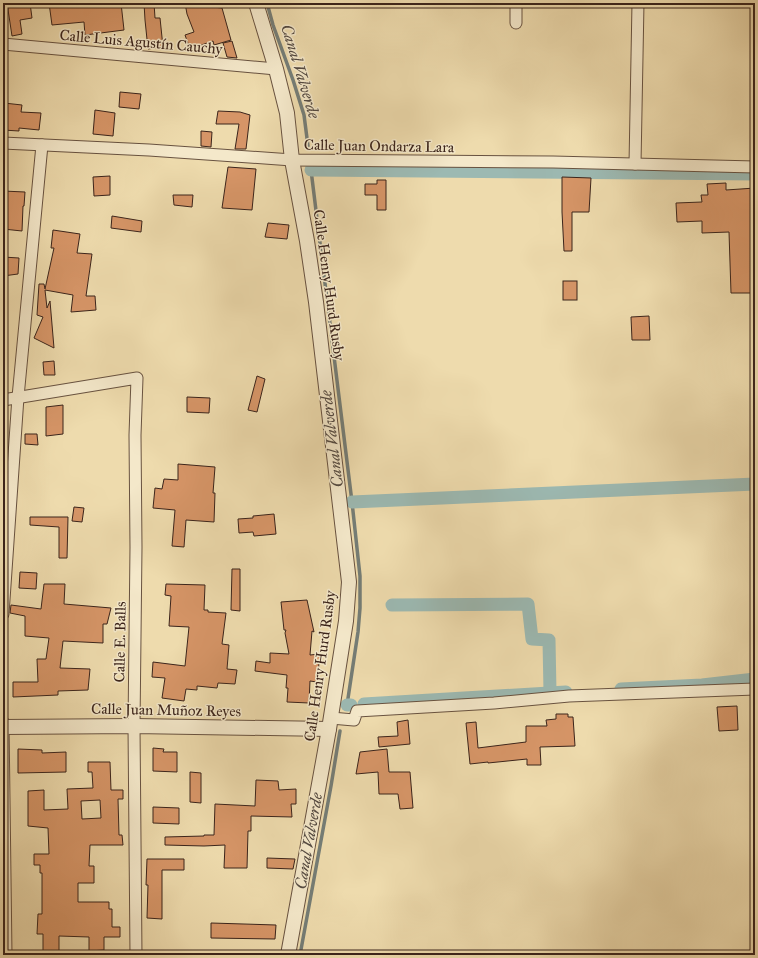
<svg xmlns="http://www.w3.org/2000/svg" width="758" height="958" font-family="'IM FELL Great Primer',serif">
<rect width="100%" height="100%" fill="#eedbad"/>
<filter id="stains"><feTurbulence type="fractalNoise" baseFrequency=".005" numOctaves="4"/><feColorMatrix values="0 0 0 0 .2 0 0 0 0 .09 0 0 0 0 .02 0 0 0 .5 -.17"/></filter>
<radialGradient id="worn" r=".72"><stop offset=".6" stop-color="#630" stop-opacity="0"/><stop offset="1" stop-color="#630" stop-opacity=".3"/></radialGradient>
<g fill="none" stroke-linecap="round" stroke-linejoin="round">
<g stroke="#757d76" stroke-width="3.5">
<polyline points="267,3 273,25 293,80 304,115 308,146"/>
<polyline points="311,170 352,502 360,576 360,608 358,632 347,705"/>
<polyline points="300,955 331,786 340,731"/>
</g>
<g stroke="#9cb9b2" stroke-width="13">
<polyline points="311,170 755,174"/>
<polyline points="352,502 755,484"/>
<polyline points="392,605 528,604 532,639 549,640 550,692"/>
<polyline points="621,689 702,685 755,679"/>
<polyline points="364,704 566,692"/>
<polyline points="347,705 351,705"/>
</g>
</g>
<g fill="#d69567" stroke="#3b241b" fill-rule="evenodd">
<polygon points="7,3 30,3 32,18 20,20 22,34 12,36"/>
<polygon points="49,3 121,3 124,30 85,35 84,22 52,25"/>
<polygon points="144,3 154,3 155,18 160,18 163,47 148,49 145,20"/>
<polygon points="185,3 204,3 203,6 222,8 231,40 214,45 213,41 190,49 185,35 194,32 187,14"/>
<polygon points="232,41 237,58 227,57 223,43"/>
<polygon points="120,92 141,94 139,109 119,107"/>
<polygon points="4,103 22,105 21,112 41,113 39,130 19,128 19,131 3,130 3,111"/>
<polygon points="95,110 115,113 113,136 93,134"/>
<polygon points="218,111 240,112 250,115 246,149 235,149 239,124 216,124"/>
<polygon points="201,131 212,132 211,147 201,146"/>
<polygon points="228,167 256,169 252,210 222,208"/>
<polygon points="110,176 110,195 94,196 93,177"/>
<polygon points="562,177 591,178 589,212 572,212 572,251 564,251 562,212"/>
<polygon points="377,180 386,180 386,210 377,210 377,195 365,195 365,184 377,184"/>
<polygon points="726,183 726,190 755,188 755,293 731,293 729,232 702,233 702,221 677,222 676,203 702,202 701,195 708,195 707,184"/>
<polygon points="3,191 25,192 24,206 23,206 22,231 3,229"/>
<polygon points="173,195 193,195 192,207 174,205"/>
<polygon points="112,216 142,221 141,232 111,228"/>
<polygon points="268,223 289,225 287,239 265,237"/>
<polygon points="53,230 80,234 77,253 92,254 86,296 95,296 96,310 71,312 73,295 45,290 47,308 50,301 54,348 34,338 43,317 37,315 39,284 44,284 45,289 54,248 51,248"/>
<polygon points="3,257 19,258 18,274 3,276"/>
<rect x="563" y="281" width="14" height="19"/>
<polygon points="649,316 650,340 632,340 631,317"/>
<polygon points="54,361 55,375 44,375 43,362"/>
<polygon points="257,376 265,379 257,412 248,410"/>
<polygon points="187,397 210,398 209,413 187,412"/>
<polygon points="63,405 63,434 46,436 46,407"/>
<polygon points="25,434 37,434 38,445 25,444"/>
<polygon points="178,464 215,467 213,493 215,493 214,522 186,520 184,547 172,546 175,510 153,508 155,488 162,489 164,479 178,480"/>
<polygon points="74,507 84,508 82,522 72,521"/>
<polygon points="274,514 276,534 254,536 253,532 239,533 238,519 253,518 253,516"/>
<polygon points="30,517 68,517 67,558 59,558 59,527 30,525"/>
<polygon points="232,569 240,569 240,611 231,610"/>
<polygon points="20,572 37,573 36,589 19,588"/>
<polygon points="44,584 65,584 64,604 111,608 107,624 103,624 103,643 63,641 60,668 90,669 88,690 58,691 58,695 13,697 13,682 38,682 37,659 46,659 49,638 25,636 25,616 10,613 11,605 41,609"/>
<polygon points="166,584 205,585 204,610 208,610 208,612 226,613 222,644 229,645 227,669 237,670 235,684 218,683 217,688 197,686 197,690 186,689 184,701 162,698 165,678 152,677 153,662 185,666 189,627 169,626 171,596 165,595"/>
<polygon points="307,600 314,632 312,631 310,655 320,654 317,682 310,681 309,703 287,702 288,688 286,688 287,675 255,671 256,661 270,663 270,653 289,654 285,633 286,630 284,630 281,602"/>
<polygon points="737,706 738,730 719,731 717,707"/>
<polygon points="556,714 568,714 568,717 573,717 575,746 540,747 541,765 527,765 527,759 488,763 488,762 470,764 466,723 476,722 478,748 526,742 526,726 547,726 546,720 556,719"/>
<polygon points="408,720 410,744 379,747 378,737 398,736 397,722"/>
<polygon points="153,748 164,749 163,752 177,752 177,772 153,771"/>
<polygon points="18,749 42,750 42,753 66,752 66,772 18,773"/>
<polygon points="387,749 389,772 410,772 413,808 400,809 398,794 379,794 378,772 356,774 360,752"/>
<path d="M88 762H110L111 790H123V799H118L119 835H122L123 845H90L89 866H94V883H78V902H109V909H112V927H120V937H104V950L89 951V937L59 936V955H43V934H37L38 914H42V873H40V865H34V854H49L48 828 28 826V791L44 790V810L68 809 67 789 93 788 92 772H88ZM100 800 101 818 82 819 81 801Z"/>
<polygon points="190,772 201,773 201,803 190,802"/>
<polygon points="256,780 278,781 279,790 296,789 296,804 291,804 292,817 251,816 251,831 248,831 247,868 224,868 225,845 204,846 165,845 165,837 204,836 204,835 214,835 215,804 255,806"/>
<polygon points="153,807 179,808 179,824 153,823"/>
<polygon points="267,858 295,859 293,869 267,868"/>
<polygon points="147,859 184,859 184,870 162,870 162,919 147,918 148,885 146,885"/>
<polygon points="211,923 276,925 275,939 211,938"/>
</g>
<g fill="none" stroke-linecap="round" stroke-linejoin="round">
<defs>
<g id="minor">
<polyline points="516,23 516,3"/>
<polyline points="3,44 276,69"/>
<polyline points="3,143 149,150 292,160 553,162 755,167"/>
<polyline points="635,164 638,3"/>
<polyline points="3,400 137,378 135,435 136,547 134,726 136,955"/>
<polyline points="3,614 18,397 42,145"/>
<polyline points="331,718 354,720 357,711 494,703 569,696 755,689"/>
<polyline points="3,722 6,955"/>
</g>
<g id="tertiary">
<polyline points="256,3 276,69 287,113 292,160 307,241 316,302 349,582 346,621 329,729 288,955"/>
<polyline points="3,727 134,726 329,729"/>
</g>
</defs>
<use href="#minor" stroke="#685240" stroke-width="13"/>
<use href="#tertiary" stroke="#685240" stroke-width="16"/>
<use href="#minor" stroke="#f4e8ca" stroke-width="11"/>
<use href="#tertiary" stroke="#f4e8ca" stroke-width="14"/>
</g>
<g text-anchor="middle" stroke-width="3" stroke-linejoin="round" paint-order="stroke">
<g font-size="15" fill="#3b241b" stroke="#f4e8ca">
<text transform="translate(141 42) rotate(5)" y="5">Calle Luis Agustín Cauchy</text>
<text transform="translate(379 146) rotate(1)" y="5">Calle Juan Ondarza Lara</text>
<text transform="translate(329 285) rotate(82)" y="5">Calle Henry Hurd Rusby</text>
<text transform="translate(120 642) rotate(-89)" y="5">Calle E. Balls</text>
<text transform="translate(320 666) rotate(-82)" y="5">Calle Henry Hurd Rusby</text>
<text transform="translate(166 710) rotate(1)" y="5">Calle Juan Muñoz Reyes</text>
</g>
<g font-size="16" font-style="italic" fill="#534941" stroke="#f4e8ca">
<text transform="translate(301 71) rotate(73)" y="6">Canal Valverde</text>
<text transform="translate(331 439) rotate(-97)" y="6">Canal Valverde</text>
<text transform="translate(308 841) rotate(-80)" y="6">Canal Valverde</text>
</g>
</g>
<rect width="758" height="958" fill="none" stroke="#eedbad" stroke-width="16"/>
<rect x="4" y="4" width="750" height="950" fill="none" stroke="#3b241b" stroke-width="2"/>
<rect x="8" y="8" width="742" height="942" fill="none" stroke="#3b241b"/>
<rect width="100%" height="100%" filter="url(#stains)"/>
<rect width="100%" height="100%" fill="url(#worn)"/>
</svg>
